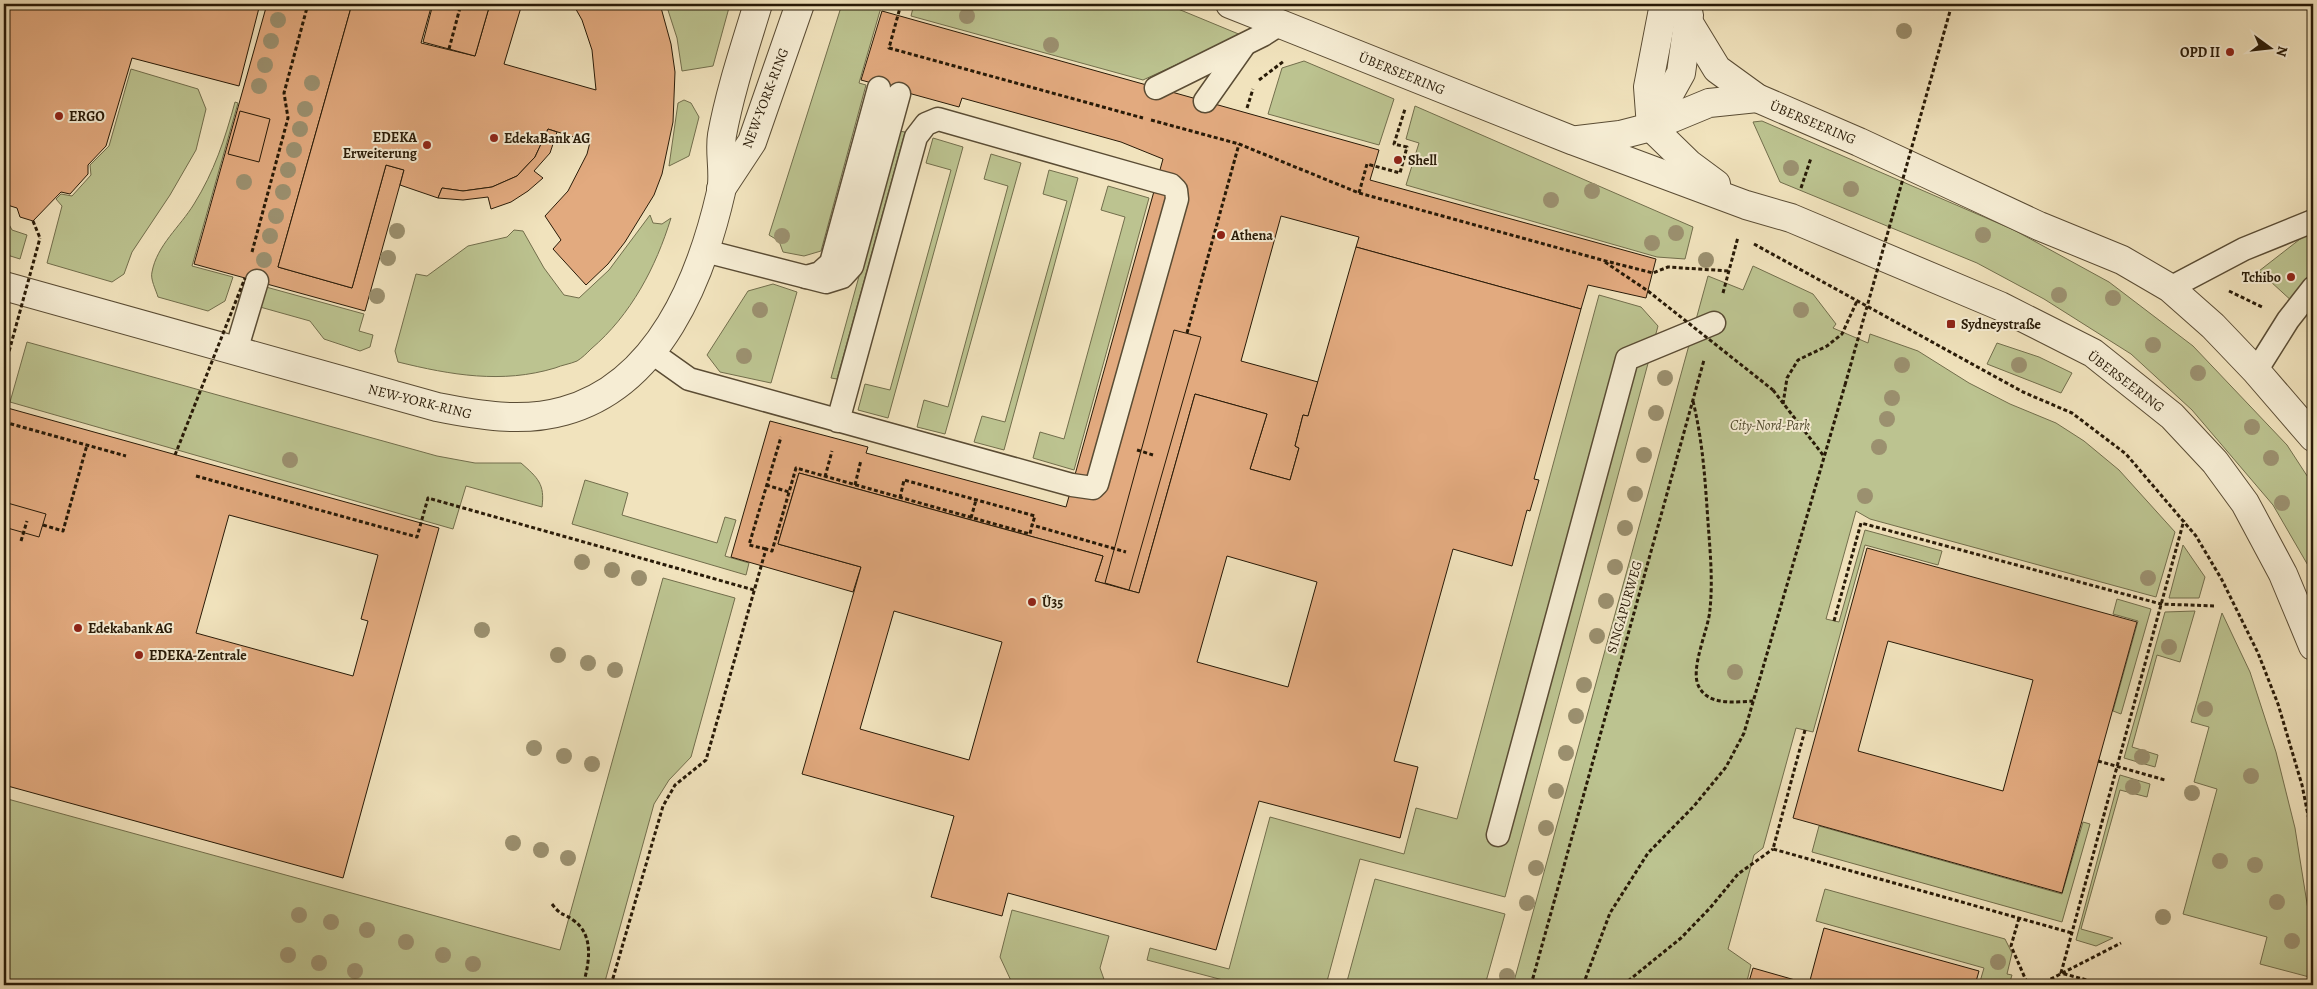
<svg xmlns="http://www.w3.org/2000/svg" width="2317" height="989" font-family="Alegreya,serif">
<rect width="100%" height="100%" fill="#f1e3bd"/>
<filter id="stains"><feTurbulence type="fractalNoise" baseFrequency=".004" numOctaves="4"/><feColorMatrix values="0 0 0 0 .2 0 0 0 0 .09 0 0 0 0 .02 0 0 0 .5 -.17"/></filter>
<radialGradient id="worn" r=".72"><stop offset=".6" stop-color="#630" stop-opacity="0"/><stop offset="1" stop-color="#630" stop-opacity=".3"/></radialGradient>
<g fill="#bcc390" stroke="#726e4c">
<polygon points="666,4 730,4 713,66 682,71 677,38"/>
<polygon points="842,4 882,4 859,83 866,85 821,251 804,256 783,252 779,241 769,235"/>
<polygon points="914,4 1166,4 1241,35 1143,80 911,16"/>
<polygon points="1304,61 1394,99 1379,145 1268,114 1282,68"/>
<polygon points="131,69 198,89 206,109 196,150 170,195 132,252 124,274 112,282 47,263 62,206 56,199 61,194 72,196 91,175 90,165 109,146"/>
<polygon points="684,100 691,103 699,117 689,156 669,166 678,103"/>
<path d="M235 102 238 103 192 266 233 277 225 301 208 311 158 297C156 290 150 279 152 272 157 245 180 227 194 204 214 172 225 139 235 102Z"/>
<polygon points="1415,106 1693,227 1685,259 1657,257 1406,185 1419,143 1406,139"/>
<polygon points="1762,121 2014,230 2109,282 2193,346 2287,445 2313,485 2313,574 2273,505 2192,410 2131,354 2044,299 1977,263 1780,182 1753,122"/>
<polygon points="899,131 905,132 837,379 831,378"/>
<polygon points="933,138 963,147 888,418 858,410 865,384 890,390 951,170 926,163"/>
<polygon points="991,154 1021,163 945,434 917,427 924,400 948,407 1008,186 984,179"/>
<polygon points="1049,170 1078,178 1004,450 974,442 982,416 1005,422 1067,201 1043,194"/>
<polygon points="1108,186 1149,198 1074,470 1033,458 1040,432 1064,439 1125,217 1101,210"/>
<polygon points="4,215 12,230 27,235 20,259 4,254"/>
<path d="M650 215 653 223 662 224 671 218C656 267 631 315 591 349 587 353 582 358 577 361 570 364 562 365 555 368 502 384 451 375 398 362L395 351 416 274 427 276 468 246 507 237 514 230 523 231 544 268 564 295 579 298 609 270Z"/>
<polygon points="2313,229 2313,277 2294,303 2259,271"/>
<polygon points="1753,266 1813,294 1836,324 1833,328 1868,343 1870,334 1918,351 1969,383 2010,404 2056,423 2084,441 2119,470 2175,532 2156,597 1870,519 1856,511 1826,619 1839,622 1865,530 1942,551 1938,565 1865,545 1813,732 1796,728 1763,848 1754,855 1728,949 1751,965 1746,985 1513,985 1708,276 1743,290"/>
<polygon points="773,284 797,292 771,383 720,372 707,355 748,291"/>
<polygon points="266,287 364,314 359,331 373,335 370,347 360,351 324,339 310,321 260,307"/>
<polygon points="1599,295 1641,307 1658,326 1505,897 1360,859 1326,985 1242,985 1147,960 1150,948 1229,969 1270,817 1404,854 1416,808 1457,819"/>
<path d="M27 342 437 456 475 463H521C538 478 545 484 542 507L466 486 453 529 10 402Z"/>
<polygon points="1997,343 2039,357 2072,373 2061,393 1987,364"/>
<polygon points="585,480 628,493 622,515 717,543 725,517 736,520 725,556 749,563 746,575 572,524"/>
<polygon points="2183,545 2205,577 2199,598 2169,598"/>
<polygon points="663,578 735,598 691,757 669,780 654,804 604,985 4,985 4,798 560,950"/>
<polygon points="2117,599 2151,609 2121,714 2113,711 2138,621 2113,614"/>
<polygon points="2195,611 2180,662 2157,655 2132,747 2158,755 2155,767 2124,758 2165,612"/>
<polygon points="2222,613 2250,672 2276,752 2295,828 2309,916 2313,978 2260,964 2267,937 2183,914 2217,789 2194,782 2209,727 2191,722"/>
<polygon points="2120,775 2150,784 2147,797 2120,790 2081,929 2113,938 2096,946 2076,940"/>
<polygon points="2083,822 2090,824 2062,922 1812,852 1819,826 2062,894"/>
<polygon points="1375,879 1505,914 1485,985 1346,985"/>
<polygon points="1825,889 2005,939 2012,953 2007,974 2012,975 2009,985 1979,985 1984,968 1816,921"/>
<polygon points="1012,910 1109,936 1100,968 1106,985 1013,985 1000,957"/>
</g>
<g fill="#e2aa7f" stroke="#281a07" fill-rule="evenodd">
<polygon points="4,4 260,4 239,86 132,58 106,146 88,165 88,174 70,194 61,192 33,221 20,217 17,208 4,204"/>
<polygon points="267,4 352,4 278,267 352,288 386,165 404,170 365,311 194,264"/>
<polygon points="352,4 432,4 421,43 475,56 490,4 522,4 504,64 596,90 592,50 582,20 573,4 660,4 671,44 675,72 673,122 662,174 654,195 625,242 608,264 586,285 553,249 561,240 545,216 568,191 587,154 590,142 548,129 535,157 517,176 492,187 463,191 442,188 438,198 400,185 404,170 386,165 352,288 278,267"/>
<polygon points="433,4 490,4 475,56 423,42"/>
<polygon points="882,11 1379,150 1370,180 1656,259 1646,298 1588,285 1581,309 1356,247 1359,237 1281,216 1241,361 1318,382 1308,416 1303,415 1295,446 1299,448 1290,480 1250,469 1267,414 1195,394 1139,593 1095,581 1103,556 799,473 778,544 861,567 853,592 731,557 770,421 868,447 866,453 1066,507 1163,159 1121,142 962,98 959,107 861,80"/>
<polygon points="240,111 270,119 259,162 228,154"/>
<polygon points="548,129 557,132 550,153 534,171 543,178 528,191 511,202 491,209 488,197 463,200 438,198 442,188 463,191 492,187 517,176 535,157"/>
<path d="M1356 247 1581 309 1534 479 1539 480 1530 511 1527 510 1512 566 1453 549 1394 761 1418 767 1400 838 1259 801 1216 950 1008 893 1002 916 931 897 954 816 802 774 861 567 778 544 799 473 1103 556 1095 581 1139 593 1195 394 1267 414 1250 469 1290 480 1299 448 1295 446 1303 415 1308 416ZM1227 556 1317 582 1288 687 1197 662ZM894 611 1002 642 969 760 860 729Z"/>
<polygon points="1174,330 1201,337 1129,590 1105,583"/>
<path d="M4 407 439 528 343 878 4 785ZM229 515 378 555 361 619 368 621 353 676 196 633Z"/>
<polygon points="4,502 46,514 39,537 4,527"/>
<path d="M1867 548 2137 622 2062 893 1793 818ZM1888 641 2033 680 2003 791 1858 751Z"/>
<polygon points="1824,928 1979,971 1975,985 1748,985 1753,968 1809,984"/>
</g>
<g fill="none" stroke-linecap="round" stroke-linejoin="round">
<defs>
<g id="service">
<polyline points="1156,88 1263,35 1280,24"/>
<polyline points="1205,101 1243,47"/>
<polyline points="705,251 826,282 842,277 852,266 899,94"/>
<polyline points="806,277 820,273 831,263 879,88"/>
<polyline points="2170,288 2244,249 2313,221"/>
<polyline points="236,351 257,281"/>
<polyline points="651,352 689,379 1072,485 1093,488 1097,484 1177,199 1176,190 1171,185 1156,181 938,119 926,124 916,137 838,421"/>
<polyline points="2256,371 2288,320 2313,288"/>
<polyline points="1498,835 1627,359 1714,323"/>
</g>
<g id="minor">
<polyline points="721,189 752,142 800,4"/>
<path d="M4 286 437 407C478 415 522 423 564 411 659 385 701 279 721 192 725 173 719 153 722 135 730 91 745 47 758 4"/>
</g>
<g id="tertiary">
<polyline points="1230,4 1574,141 1746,205 1791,218 2000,306 2093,353 2172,416 2215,462 2245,503 2283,574 2313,646"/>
<polyline points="1664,4 1648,87 1651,127 1689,164 1716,184"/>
<polyline points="1689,23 1717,69 1757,98 1859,142 2039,226 2122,260 2170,288 2213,326 2256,371 2313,437"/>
<polyline points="1651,127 1681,73 1689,15"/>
<polyline points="1578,140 1620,135 1651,127 1709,103 1757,98"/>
</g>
</defs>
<use href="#service" stroke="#5a4c34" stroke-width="25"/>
<use href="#minor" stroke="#5a4c34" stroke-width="30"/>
<use href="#tertiary" stroke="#5a4c34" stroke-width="30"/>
<g stroke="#281a07" stroke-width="3" stroke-dasharray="4 2.5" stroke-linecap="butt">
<polyline points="901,4 889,48 1143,118"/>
<polyline points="1186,4 1198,9"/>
<polyline points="449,49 461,4"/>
<polyline points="1259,80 1284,61"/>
<polyline points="1247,108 1253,89"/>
<polyline points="1151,120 1239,144 1359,193 1602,260 1653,273 1668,267 1729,271"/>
<polyline points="1801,188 1811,158"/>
<polyline points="1359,193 1367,164 1400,173 1407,147 1394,144 1405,109"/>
<polyline points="33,221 40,238"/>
<polyline points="1754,244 2023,392 2072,413 2126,454 2196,536 2222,580 2258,653 2278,704 2302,785 2313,840"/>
<polyline points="252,252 288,118 284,93 308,4"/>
<polyline points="1605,262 1648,291"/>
<polyline points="2229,291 2262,307"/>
<polyline points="1723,293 1738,237"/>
<polyline points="1187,333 1239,144"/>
<polyline points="1773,390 1823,455"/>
<path d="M1693 401C1703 443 1705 479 1708 522 1710 550 1713 580 1710 609 1709 629 1689 669 1699 687 1709 706 1736 702 1754 701"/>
<polyline points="1783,404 1787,378 1798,360 1827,346 1842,334 1857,301"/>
<polyline points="4,422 126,456"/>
<polyline points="1137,450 1153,455"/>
<polyline points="196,476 417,537 428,498 754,590"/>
<polyline points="825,477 832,451"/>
<polyline points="766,485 789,492"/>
<polyline points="855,485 861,460"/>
<polyline points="900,498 904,480 1035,516 1032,525"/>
<polyline points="971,518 976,500"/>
<polyline points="43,525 63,531 87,445"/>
<polyline points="21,541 27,521"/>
<polyline points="766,549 749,545 781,437"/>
<polyline points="1834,621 1861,523 2161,604 2214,606"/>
<polyline points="1805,730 1773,849 2072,933"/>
<polyline points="2098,761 2165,780"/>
<path d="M552 904C562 917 562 912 573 920 595 935 589 964 583 985"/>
<polyline points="2019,918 2011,946 2028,985"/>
<polyline points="611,985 663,806 675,785 706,760 766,549 772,551 796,468 1030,534 1032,525 1126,552"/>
<polyline points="1531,985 1704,360"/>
<polyline points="1583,985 1610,913 1648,853 1694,806 1726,767 1744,733 1845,385"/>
<polyline points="1623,985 1681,938 1710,908 1738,874 1773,849"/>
<polyline points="2039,985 2121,943"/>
<polyline points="2105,985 2061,973 2184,520"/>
</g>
<use href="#service" stroke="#f6edd4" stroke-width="22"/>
<use href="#minor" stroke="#f6edd4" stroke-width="28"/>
<use href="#tertiary" stroke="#f6edd4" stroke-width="28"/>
<g stroke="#281a07" stroke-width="3" stroke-dasharray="4 2.5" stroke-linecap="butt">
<polyline points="1648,291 1773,390"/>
<polyline points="4,370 40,238"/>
<polyline points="1845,385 1952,4"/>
<polyline points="175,455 245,278"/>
</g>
</g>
<g fill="#9b906f">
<circle cx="967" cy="16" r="8"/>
<circle cx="278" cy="20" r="8"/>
<circle cx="1904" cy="31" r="8"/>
<circle cx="271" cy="41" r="8"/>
<circle cx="1051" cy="45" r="8"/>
<circle cx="265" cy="65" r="8"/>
<circle cx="312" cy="83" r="8"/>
<circle cx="259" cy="86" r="8"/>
<circle cx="305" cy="109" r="8"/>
<circle cx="300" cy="129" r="8"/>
<circle cx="294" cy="150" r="8"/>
<circle cx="1791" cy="168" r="8"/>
<circle cx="288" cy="170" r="8"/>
<circle cx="244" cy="182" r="8"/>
<circle cx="1851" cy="189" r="8"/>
<circle cx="1592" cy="191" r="8"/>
<circle cx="283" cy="192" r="8"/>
<circle cx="1551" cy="200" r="8"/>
<circle cx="276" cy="216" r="8"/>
<circle cx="397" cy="231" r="8"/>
<circle cx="1676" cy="233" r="8"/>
<circle cx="1983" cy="235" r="8"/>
<circle cx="270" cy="236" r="8"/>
<circle cx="782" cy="236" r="8"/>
<circle cx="1652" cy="243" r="8"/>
<circle cx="388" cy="258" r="8"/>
<circle cx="264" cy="260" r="8"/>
<circle cx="1706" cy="260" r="8"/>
<circle cx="2059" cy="295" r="8"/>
<circle cx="377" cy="296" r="8"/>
<circle cx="2113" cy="298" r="8"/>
<circle cx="760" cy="310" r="8"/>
<circle cx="1801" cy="310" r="8"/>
<circle cx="2153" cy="345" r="8"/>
<circle cx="744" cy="356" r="8"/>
<circle cx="1902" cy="365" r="8"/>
<circle cx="2019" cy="365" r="8"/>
<circle cx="2198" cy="373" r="8"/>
<circle cx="1665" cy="378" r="8"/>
<circle cx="1892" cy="398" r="8"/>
<circle cx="1656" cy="413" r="8"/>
<circle cx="1887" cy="419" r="8"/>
<circle cx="2252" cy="427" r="8"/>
<circle cx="1879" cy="447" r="8"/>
<circle cx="1644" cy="455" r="8"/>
<circle cx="2271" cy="458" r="8"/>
<circle cx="290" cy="460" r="8"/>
<circle cx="1635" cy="494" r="8"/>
<circle cx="1865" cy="496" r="8"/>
<circle cx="2282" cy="503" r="8"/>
<circle cx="1625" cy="528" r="8"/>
<circle cx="582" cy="562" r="8"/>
<circle cx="1615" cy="567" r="8"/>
<circle cx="612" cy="570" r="8"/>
<circle cx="639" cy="578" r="8"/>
<circle cx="2148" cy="578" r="8"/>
<circle cx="1606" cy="601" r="8"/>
<circle cx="482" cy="630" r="8"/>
<circle cx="1597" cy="636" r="8"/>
<circle cx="2169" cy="647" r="8"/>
<circle cx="558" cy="655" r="8"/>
<circle cx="588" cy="663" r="8"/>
<circle cx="615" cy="670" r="8"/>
<circle cx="1735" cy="672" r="8"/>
<circle cx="1584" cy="685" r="8"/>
<circle cx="2205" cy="709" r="8"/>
<circle cx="1576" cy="716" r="8"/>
<circle cx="534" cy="748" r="8"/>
<circle cx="1566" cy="753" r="8"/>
<circle cx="564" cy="756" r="8"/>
<circle cx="2142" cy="757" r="8"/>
<circle cx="592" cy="764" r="8"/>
<circle cx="2251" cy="776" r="8"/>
<circle cx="2133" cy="787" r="8"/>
<circle cx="1556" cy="791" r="8"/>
<circle cx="2192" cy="793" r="8"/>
<circle cx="1546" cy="828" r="8"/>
<circle cx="513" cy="843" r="8"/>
<circle cx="541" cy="850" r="8"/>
<circle cx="568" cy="858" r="8"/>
<circle cx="2220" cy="861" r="8"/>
<circle cx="2255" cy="865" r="8"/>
<circle cx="1536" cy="868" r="8"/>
<circle cx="2277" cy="902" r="8"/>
<circle cx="1527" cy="903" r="8"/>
<circle cx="299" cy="915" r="8"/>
<circle cx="2163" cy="917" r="8"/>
<circle cx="331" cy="922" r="8"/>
<circle cx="367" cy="930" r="8"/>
<circle cx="2292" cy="941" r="8"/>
<circle cx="406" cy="942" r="8"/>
<circle cx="288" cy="955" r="8"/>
<circle cx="443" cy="955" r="8"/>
<circle cx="1998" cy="962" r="8"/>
<circle cx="319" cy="963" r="8"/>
<circle cx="473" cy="964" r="8"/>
<circle cx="355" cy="971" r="8"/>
<circle cx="1507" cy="976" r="8"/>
</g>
<g fill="#8f2418" stroke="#f6edd4" stroke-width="2">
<circle cx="2230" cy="52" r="5"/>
<circle cx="59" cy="116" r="5"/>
<circle cx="494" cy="138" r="5"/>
<circle cx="427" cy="145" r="5"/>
<circle cx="1398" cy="160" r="5"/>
<circle cx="1221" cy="235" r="5"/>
<circle cx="2291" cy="277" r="5"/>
<rect x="1946" y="319" width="10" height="10" rx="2.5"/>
<circle cx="1032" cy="602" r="5"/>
<circle cx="78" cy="628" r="5"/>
<circle cx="139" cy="655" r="5"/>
</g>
<g text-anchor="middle" stroke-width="4" stroke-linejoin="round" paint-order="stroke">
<g font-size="14" font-weight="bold" fill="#281a07" stroke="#f6edd4" text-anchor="start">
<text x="2220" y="57" text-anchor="end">OPD II</text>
<text x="69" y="121">ERGO</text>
<text x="417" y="142" text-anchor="end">EDEKA<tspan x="417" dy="16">Erweiterung</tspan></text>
<text x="504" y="143">EdekaBank AG</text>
<text x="1408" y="165">Shell</text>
<text x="1231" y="240">Athena</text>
<text x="2281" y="282" text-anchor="end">Tchibo</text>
<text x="1961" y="329">Sydneystraße</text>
<text x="1042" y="607">Ü35</text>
<text x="88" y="633">Edekabank AG</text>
<text x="149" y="660">EDEKA-Zentrale</text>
</g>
<g font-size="14" fill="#281a07" stroke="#f6edd4">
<text transform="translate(1402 73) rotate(22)" y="5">ÜBERSEERING</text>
<text transform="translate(765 98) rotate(-69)" y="5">NEW-YORK-RING</text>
<text transform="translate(1813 122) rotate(23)" y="5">ÜBERSEERING</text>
<text transform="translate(2126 381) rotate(37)" y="5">ÜBERSEERING</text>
<text transform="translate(420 401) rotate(14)" y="5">NEW-YORK-RING</text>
<text transform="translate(1624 607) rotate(-74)" y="5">SINGAPURWEG</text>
</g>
<g font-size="14" font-style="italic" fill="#544d30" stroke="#f6edd4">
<text x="1770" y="430">City-Nord-Park</text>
</g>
</g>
<rect width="2317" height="989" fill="none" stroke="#f1e3bd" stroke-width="20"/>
<rect x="5" y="5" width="2307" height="979" fill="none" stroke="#281a07" stroke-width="2.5"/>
<rect x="10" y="10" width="2297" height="969" fill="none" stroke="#281a07"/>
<g transform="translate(2270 48) rotate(105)" stroke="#f6edd4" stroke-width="4" paint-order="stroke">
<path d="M0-4L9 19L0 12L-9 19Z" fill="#281a07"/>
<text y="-8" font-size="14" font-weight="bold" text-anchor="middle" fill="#281a07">N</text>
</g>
<rect width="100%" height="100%" filter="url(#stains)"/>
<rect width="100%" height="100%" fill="url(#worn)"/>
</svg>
